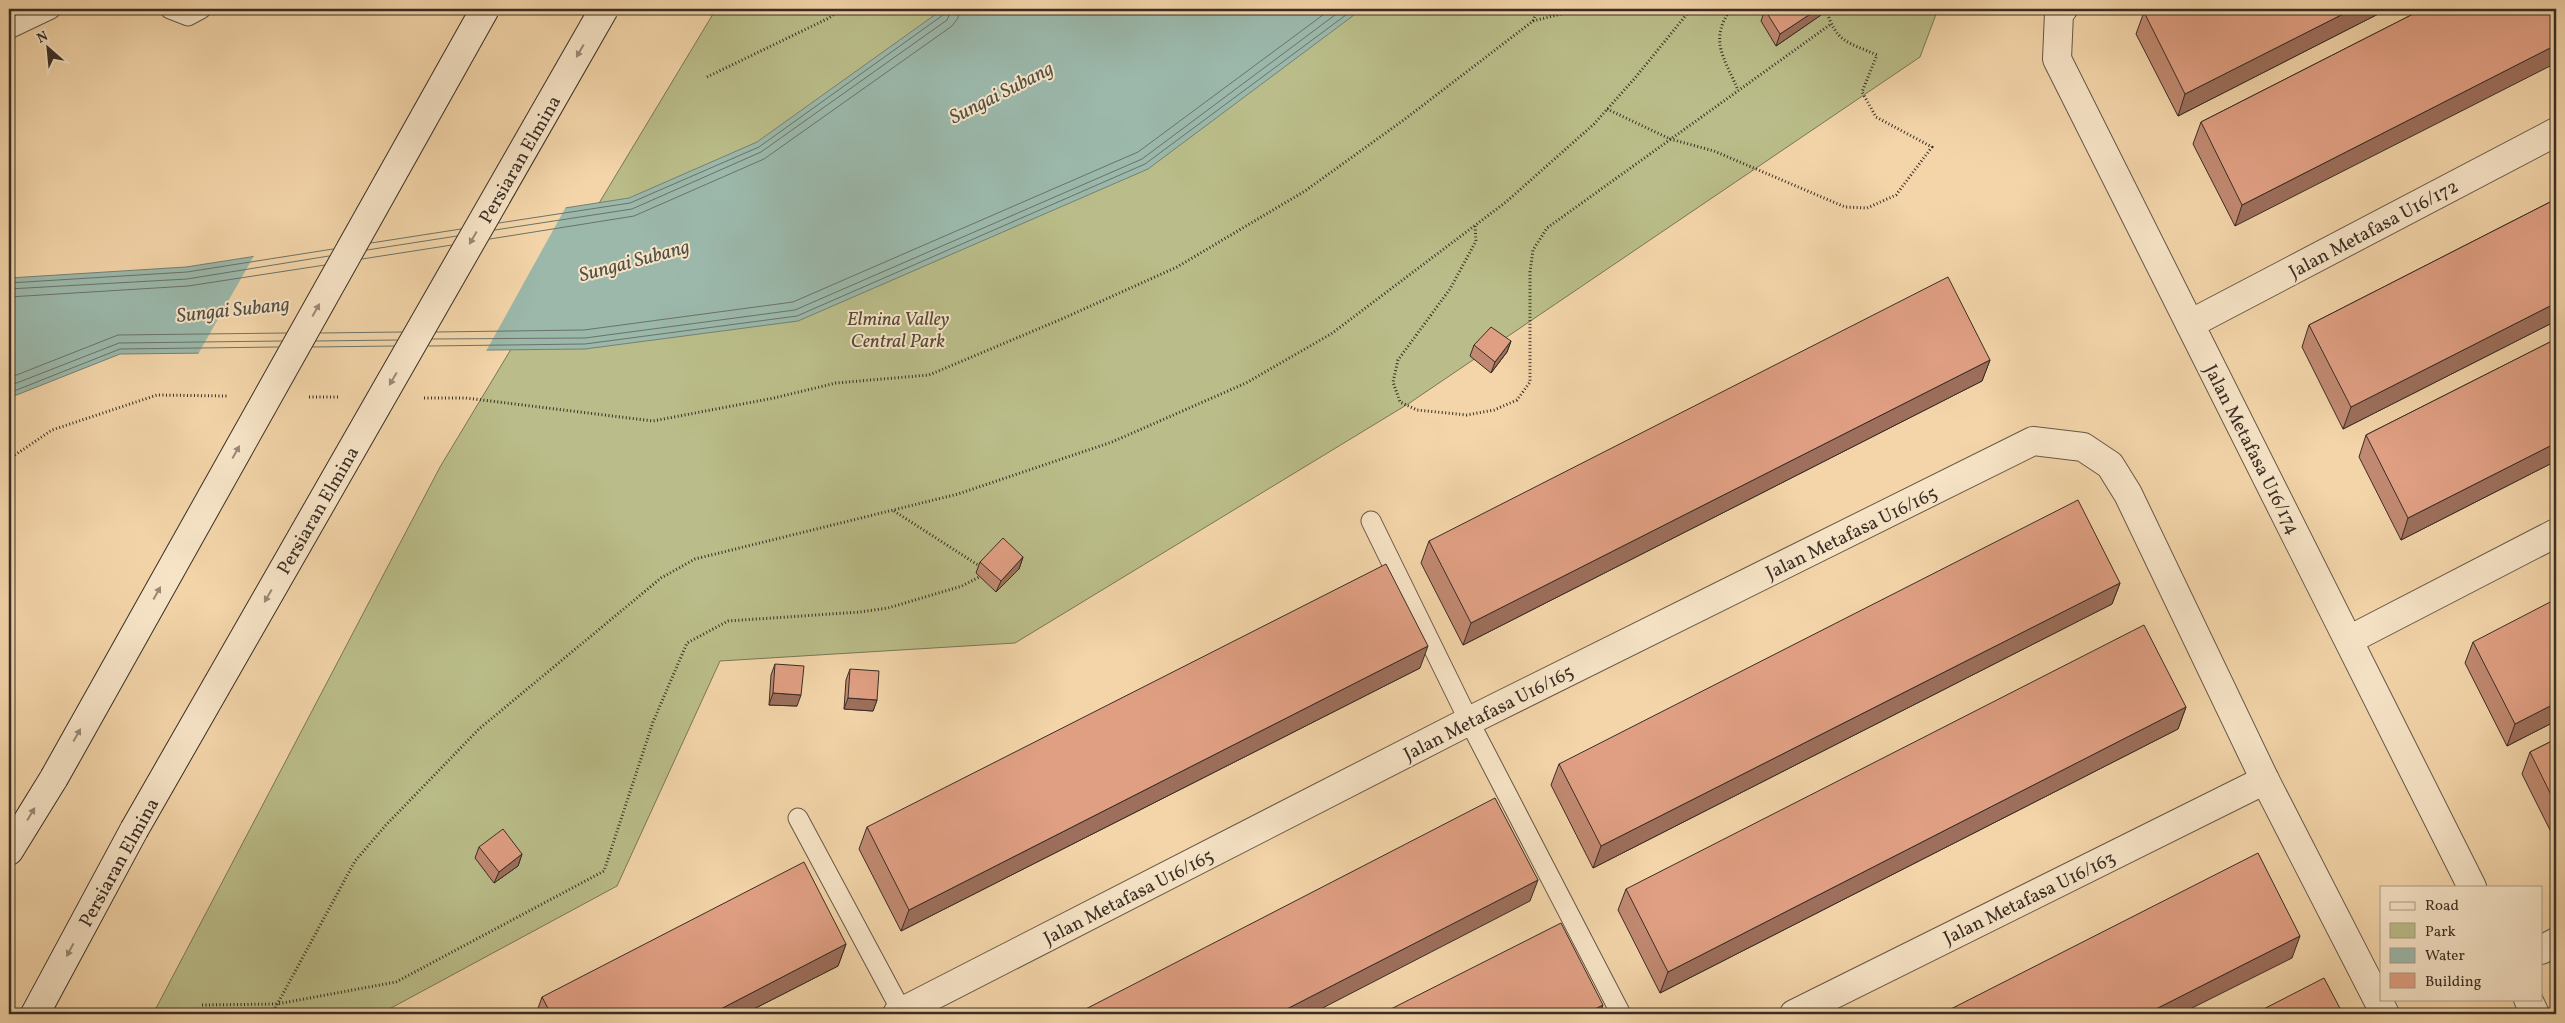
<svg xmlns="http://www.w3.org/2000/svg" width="2565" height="1023" font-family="Vollkorn,serif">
<rect width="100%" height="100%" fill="#f3d5a9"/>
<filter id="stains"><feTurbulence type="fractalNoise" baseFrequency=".004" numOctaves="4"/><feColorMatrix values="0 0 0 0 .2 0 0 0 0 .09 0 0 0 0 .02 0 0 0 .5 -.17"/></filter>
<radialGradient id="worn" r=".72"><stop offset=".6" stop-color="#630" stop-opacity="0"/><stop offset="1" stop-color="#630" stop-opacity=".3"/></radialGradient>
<polygon fill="#babd89" stroke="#7a7657" points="716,9 1938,9 1920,57 1408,404 1015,643 720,661 617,886 380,1014 153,1014 440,467"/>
<polygon fill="#9bb8ab" stroke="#748175" points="943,9 1362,9 1148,169 798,321 585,349 120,354 9,398 9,278 186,267 629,198 757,142"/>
<polygon fill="#f3d5a9" points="567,205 485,353 197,356 255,254"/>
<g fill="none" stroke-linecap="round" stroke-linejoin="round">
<g stroke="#6a7368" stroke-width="1">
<polyline points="499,223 630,203 759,147 943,15 945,9"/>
<polyline points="495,230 632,209 761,152 947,20 952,9"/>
<polyline points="490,239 634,216 764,159 952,26 958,18 959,9"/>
<polyline points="371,243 461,229"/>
<polyline points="367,250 457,236"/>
<polyline points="362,259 452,245"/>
<polyline points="9,283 187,272 333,249"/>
<polyline points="9,289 187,279 329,256"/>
<polyline points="9,297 188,286 325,265"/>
<polyline points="436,332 584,330 793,302 1138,152 1331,9"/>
<polyline points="321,333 402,332"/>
<polyline points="432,339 585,338 795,310 1142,159 1343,9"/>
<polyline points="316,341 397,340"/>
<polyline points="429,346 585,344 797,316 1145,164 1354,9"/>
<polyline points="313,347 394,346"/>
<polyline points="9,378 118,335 286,333"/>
<polyline points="9,386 119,343 282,341"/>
<polyline points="9,393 120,349 278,347"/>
</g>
<defs>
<g id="service">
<polyline points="170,9 188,16 201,9"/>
<polyline points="9,29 51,9"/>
<polyline points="1371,521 1469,721 1621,1014"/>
<polyline points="798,818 902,1012"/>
</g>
<g id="minor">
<polyline points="2063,9 2059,13 2057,59 2472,887"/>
<polyline points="2190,324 2556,132"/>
<polyline points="2349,640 2556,533"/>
<polyline points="2541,950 2556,942"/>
<polyline points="2528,999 2535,1014"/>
<polyline points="897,1014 1469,721 2033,441 2083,447 2110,465 2128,494 2265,780 2385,1014"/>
<polyline points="1794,1014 2265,780"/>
</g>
<g id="secondary">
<polyline points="9,851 54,778"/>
<polyline points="35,1014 134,830"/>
</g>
</defs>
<use href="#service" stroke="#685846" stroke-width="21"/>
<use href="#minor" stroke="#685846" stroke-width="30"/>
<use href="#secondary" stroke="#392e25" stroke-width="30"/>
<g stroke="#392e25" stroke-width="3" stroke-dasharray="1 2.5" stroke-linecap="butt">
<path d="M1731 9C1708 40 1725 59 1738 90"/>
<polyline points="1533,21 1538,9"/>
<polyline points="707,77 829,18 841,9"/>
<path d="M1607 109 1670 139 1714 151 1845 207 1867 208 1896 195 1932 147 1876 117 1862 92 1877 55C1848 42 1836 43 1826 9"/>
<polyline points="1475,226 1476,241 1450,289 1398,360 1393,382 1400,402 1417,410 1467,415 1494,410 1517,400 1530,382 1530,272 1533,250 1547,228 1831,24"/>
<polyline points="309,397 340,397"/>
<polyline points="424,398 466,398 653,421 774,398 836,383 929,375 1064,318 1177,267 1305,191 1405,119 1533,21 1581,9"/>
<polyline points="9,459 52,430 157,395 227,396"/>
<polyline points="894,511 981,567"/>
<polyline points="202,1005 277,1004 396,982 604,871 653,722 687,643 728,621 860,612 888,608 962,586 983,575"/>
<polyline points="272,1014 355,861 386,825 479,729 661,578 695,559 958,494 1112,442 1246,383 1331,334 1506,202 1594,124 1635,78 1691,9"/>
</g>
<use href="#service" stroke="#f7e4c7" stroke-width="19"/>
<use href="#minor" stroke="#f7e4c7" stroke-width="28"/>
<use href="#secondary" stroke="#f7e4c7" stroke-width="28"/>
<defs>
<g id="secondary-bridge">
<polyline points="54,778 485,9"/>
<polyline points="134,830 604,9"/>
</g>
</defs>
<use href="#secondary-bridge" stroke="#392e25" stroke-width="30" stroke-linecap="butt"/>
<use href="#secondary-bridge" stroke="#f7e4c7" stroke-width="28"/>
</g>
<g fill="#c18971" stroke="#392e25">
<polygon points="2388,9 2178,116 2136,34 2144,12"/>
<polygon points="2423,9 2235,226 2193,144 2201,122"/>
<polygon points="1765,10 1821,15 1776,46 1761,21"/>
<polygon points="2556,199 2556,321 2343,429 2302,347 2309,325"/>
<polygon points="2556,339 2556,461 2401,540 2359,457 2366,435"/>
<polygon points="1511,341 1507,352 1491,373 1470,356 1474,345"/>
<polygon points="1990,360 1982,381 1463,645 1421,563 1429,541"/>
<polygon points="1023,557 1019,569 996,592 976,573 980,562"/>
<polygon points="2120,583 2112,604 1593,868 1551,785 1559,764"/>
<polygon points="2473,642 2556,721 2507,746 2465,663"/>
<polygon points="775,664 797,706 769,705 771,675"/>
<polygon points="1420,668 901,931 859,849 867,827"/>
<polygon points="850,669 877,700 873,711 844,709 846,680"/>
<polygon points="2186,707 2178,729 1660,993 1618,910 1626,889"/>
<polygon points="2556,739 2556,842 2522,774 2530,752"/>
<polygon points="479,847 522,854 518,866 494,883 475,858"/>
<polygon points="846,944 838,966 744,1014 536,1014 542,997"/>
</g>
<g fill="#9d6f5c" stroke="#392e25">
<polygon points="1818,9 1823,9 1821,15 1776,46 1780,34"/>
<polygon points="2353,9 2388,9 2178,116 2185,94"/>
<polygon points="2556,45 2556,63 2235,226 2242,205"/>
<polygon points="2556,303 2556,321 2343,429 2351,407"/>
<polygon points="1511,341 1507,352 1491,373 1495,362"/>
<polygon points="1990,360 1982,381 1463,645 1471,623"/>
<polygon points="2556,443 2556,461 2401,540 2408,518"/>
<polygon points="1023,557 1019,569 996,592 1001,581"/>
<polygon points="2120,583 2112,604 1593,868 1601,846"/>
<polygon points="1428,646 1420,668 901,931 909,910"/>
<polygon points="773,693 801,695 797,706 769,705"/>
<polygon points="848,698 877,700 873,711 844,709"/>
<polygon points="2556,703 2556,721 2507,746 2515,724"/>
<polygon points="2186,707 2178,729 1660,993 1668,972"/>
<polygon points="522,854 518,866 494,883 499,872"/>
<polygon points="1538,880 1530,901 1311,1014 1277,1014"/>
<polygon points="2300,936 2292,958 2180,1014 2146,1014"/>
<polygon points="846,944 838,966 744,1014 711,1014"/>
<polygon points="1603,1005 1600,1014 1585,1014"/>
</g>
<g fill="#e09f83" stroke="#392e25">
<polygon points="1766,9 1818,9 1780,34 1765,10"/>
<polygon points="2150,9 2353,9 2185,94 2144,12"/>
<polygon points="2423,9 2556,9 2556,45 2242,205 2201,122"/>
<polygon points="2556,199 2556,303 2351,407 2309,325"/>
<polygon points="1948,277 1990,360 1471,623 1429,541"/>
<polygon points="1491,327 1511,341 1495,362 1474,345"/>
<polygon points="2556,339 2556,443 2408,518 2366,435"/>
<polygon points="2078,500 2120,583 1601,846 1559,764"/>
<polygon points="1003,538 1023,557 1001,581 980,562"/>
<polygon points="1386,564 1428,646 909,910 867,827"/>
<polygon points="2556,599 2556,703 2515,724 2473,642"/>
<polygon points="2144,625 2186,707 1668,972 1626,889"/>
<polygon points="775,664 804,666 801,695 773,693"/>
<polygon points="850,669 879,671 877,700 848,698"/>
<polygon points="2556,739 2556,805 2530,752"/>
<polygon points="1495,798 1538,880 1277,1014 1076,1014"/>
<polygon points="503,829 522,854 499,872 479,847"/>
<polygon points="2258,853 2300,936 2146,1014 1941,1014"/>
<polygon points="804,862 846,944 711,1014 551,1014 542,997"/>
<polygon points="1561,923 1603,1005 1585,1014 1381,1014"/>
<polygon points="2324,978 2343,1014 2254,1014"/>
</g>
<defs><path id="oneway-solid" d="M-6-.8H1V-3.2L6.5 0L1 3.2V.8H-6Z" transform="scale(1.25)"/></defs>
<g fill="#988976">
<use href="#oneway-solid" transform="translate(580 51) rotate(120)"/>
<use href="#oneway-solid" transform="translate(473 238) rotate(120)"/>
<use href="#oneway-solid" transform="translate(316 310) rotate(-61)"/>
<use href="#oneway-solid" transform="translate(393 379) rotate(120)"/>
<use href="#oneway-solid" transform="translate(236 452) rotate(-61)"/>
<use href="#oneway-solid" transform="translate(157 593) rotate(-61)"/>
<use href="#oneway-solid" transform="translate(268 596) rotate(120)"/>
<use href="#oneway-solid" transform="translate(77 735) rotate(-61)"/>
<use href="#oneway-solid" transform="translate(31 814) rotate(-59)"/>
<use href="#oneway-solid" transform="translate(70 950) rotate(118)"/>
</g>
<g text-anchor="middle" stroke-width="4" stroke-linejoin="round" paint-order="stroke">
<g font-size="19" fill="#392e25" stroke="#f7e4c7">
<text transform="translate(519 159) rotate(-60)" y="7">Persiaran Elmina</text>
<text transform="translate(2373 228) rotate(-28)" y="7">Jalan Metafasa U16/172</text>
<text transform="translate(2253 449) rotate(63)" y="7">Jalan Metafasa U16/174</text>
<text transform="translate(317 510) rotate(-60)" y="7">Persiaran Elmina</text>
<text transform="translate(1851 532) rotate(-26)" y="7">Jalan Metafasa U16/165</text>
<text transform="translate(1488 712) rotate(-27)" y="7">Jalan Metafasa U16/165</text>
<text transform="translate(118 862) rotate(-61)" y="7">Persiaran Elmina</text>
<text transform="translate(1128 896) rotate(-27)" y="7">Jalan Metafasa U16/165</text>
<text transform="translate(2029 897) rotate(-26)" y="7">Jalan Metafasa U16/163</text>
</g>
<g font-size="19" font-style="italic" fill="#534b39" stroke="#f7e4c7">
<text x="898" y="325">Elmina Valley<tspan x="898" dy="22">Central Park</tspan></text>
</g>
<g font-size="20" font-style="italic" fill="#525046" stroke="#f7e4c7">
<text transform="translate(1001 92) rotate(-27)" y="7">Sungai Subang</text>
<text transform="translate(634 260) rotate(-15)" y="7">Sungai Subang</text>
<text transform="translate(233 309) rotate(-6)" y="7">Sungai Subang</text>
</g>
</g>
<rect width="2565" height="1023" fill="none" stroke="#f3d5a9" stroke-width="30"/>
<rect x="10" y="10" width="2545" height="1003" fill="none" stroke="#392e25" stroke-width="2.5"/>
<rect x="15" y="15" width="2535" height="993" fill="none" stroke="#392e25"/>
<rect x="2380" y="886" width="162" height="115" fill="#f7e4c7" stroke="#ab9b86"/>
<rect x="2390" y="902" width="25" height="8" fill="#f7e4c7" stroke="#ab9b86"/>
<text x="2425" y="910" font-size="15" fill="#392e25">Road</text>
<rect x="2390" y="923" width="25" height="15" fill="#babd89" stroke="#ab9b86"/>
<text x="2425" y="936" font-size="15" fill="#392e25">Park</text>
<rect x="2390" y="948" width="25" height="15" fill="#9bb8ab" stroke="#ab9b86"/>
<text x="2425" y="960" font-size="15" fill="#392e25">Water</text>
<rect x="2390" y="973" width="25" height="15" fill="#e09f83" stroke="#ab9b86"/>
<text x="2425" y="986" font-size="15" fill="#392e25">Building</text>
<g transform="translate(48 48) rotate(333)" stroke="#f7e4c7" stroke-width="4" paint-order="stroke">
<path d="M0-4L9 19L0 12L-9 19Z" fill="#392e25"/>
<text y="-8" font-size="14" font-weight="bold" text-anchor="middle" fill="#392e25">N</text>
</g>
<rect width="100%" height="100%" filter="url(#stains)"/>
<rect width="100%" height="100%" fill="url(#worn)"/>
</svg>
